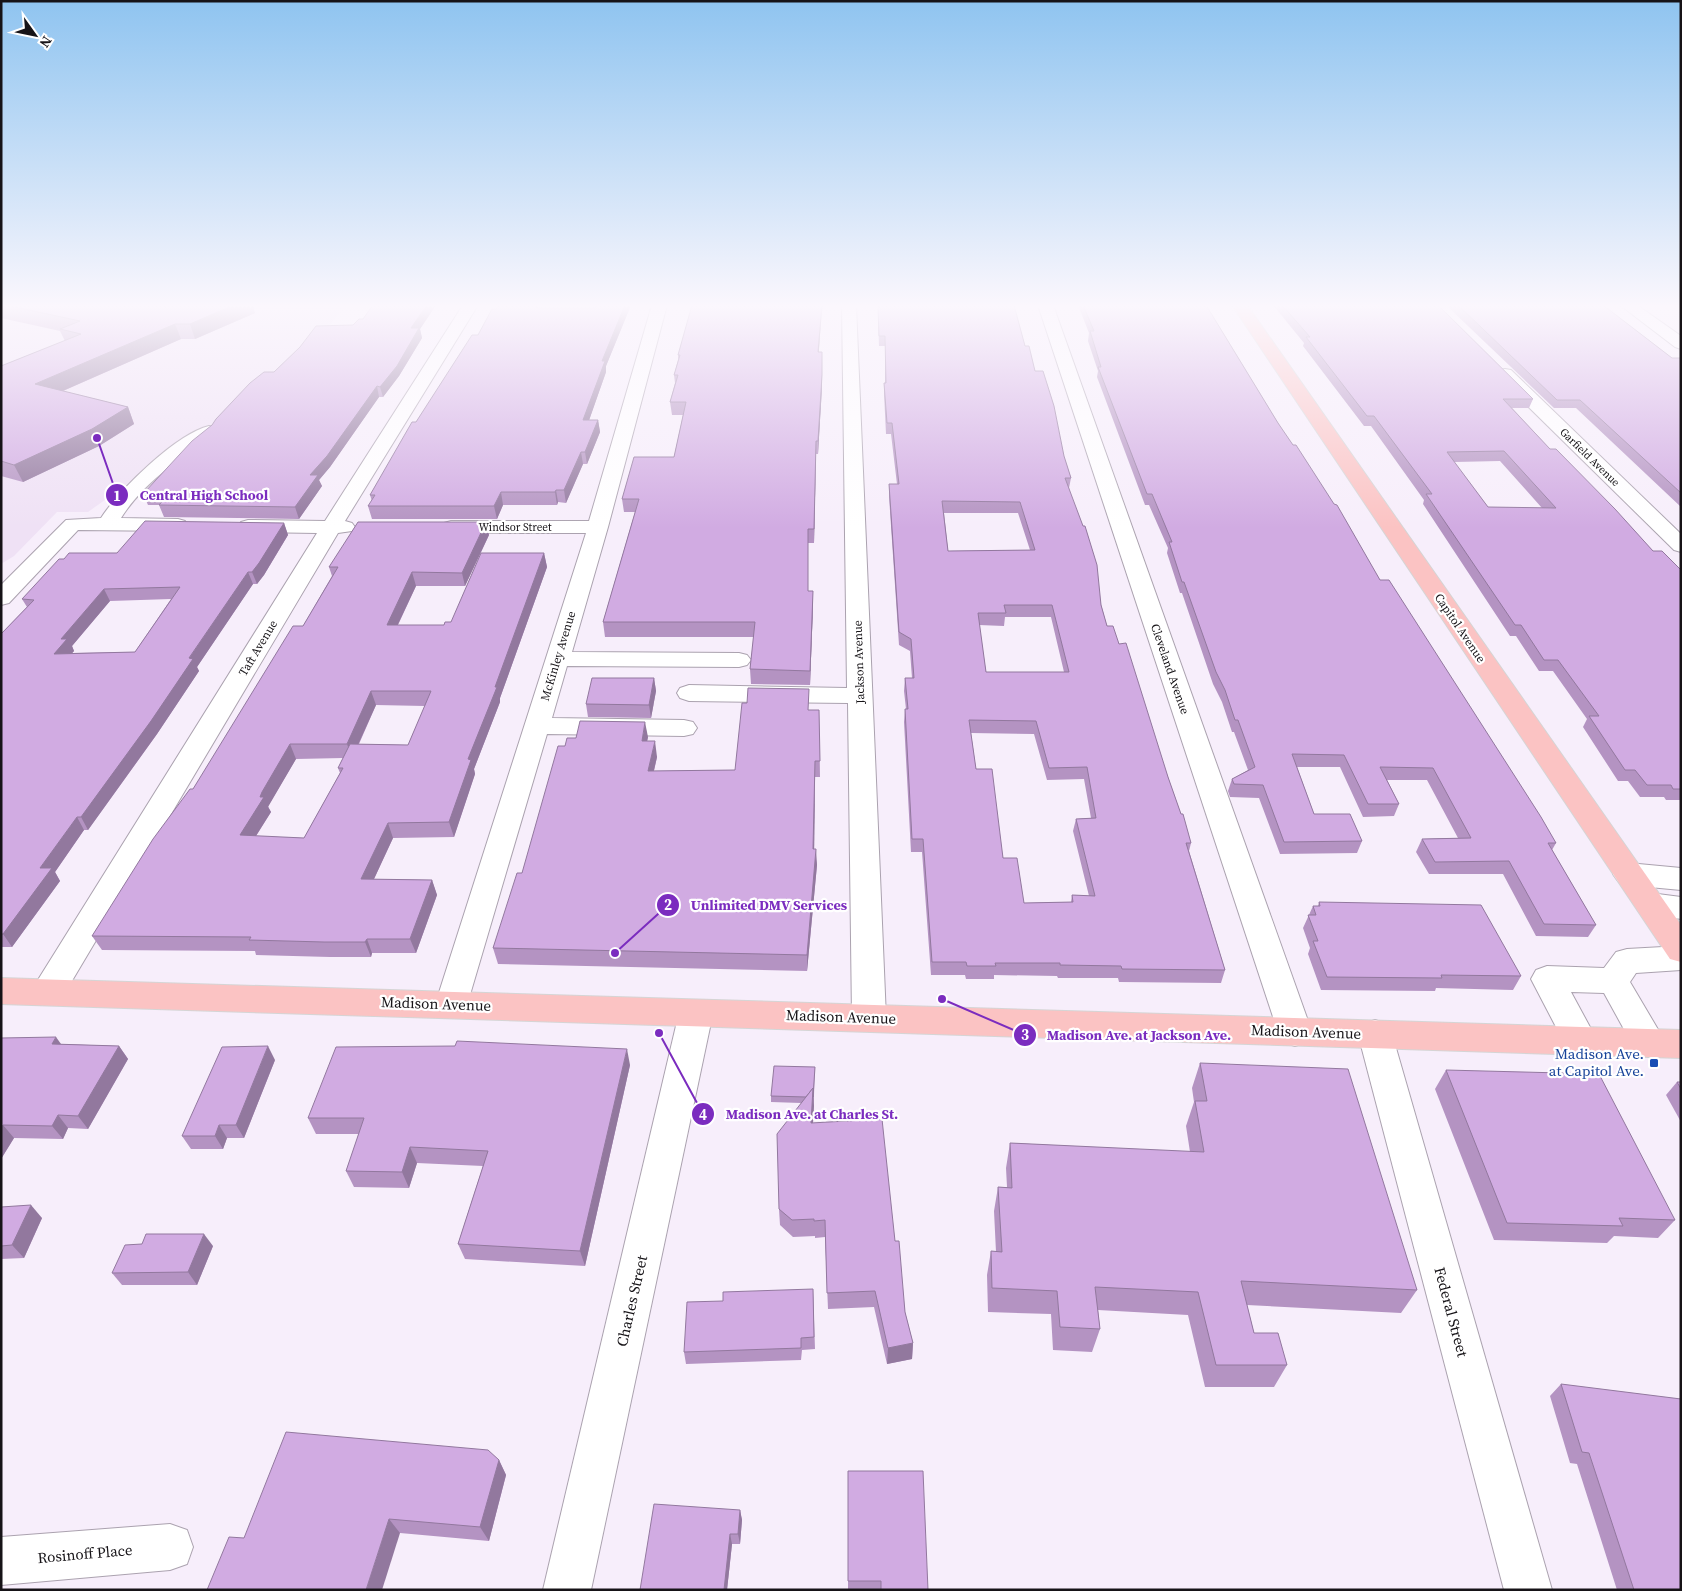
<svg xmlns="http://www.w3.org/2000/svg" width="1682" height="1591" font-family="'Source Serif 4',serif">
<rect width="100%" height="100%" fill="#f7eefb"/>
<polygon fill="#efe1f5" points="1,305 347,305 295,364 88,512 57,512 14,556 1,564"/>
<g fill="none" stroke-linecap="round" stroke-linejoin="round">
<defs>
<g id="minor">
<polygon points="463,305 478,305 345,521 352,523 355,527 352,531 338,533 60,1001 48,1005 36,1001 32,992 36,983 317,533 248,532 241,530 238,526 241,522 248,520 325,521"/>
<polygon points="652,305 667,305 608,527 572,652 739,653 747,655 751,660 747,665 739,667 567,666 552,718 684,720 693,722 697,728 693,734 684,736 547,734 467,1005 463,1014 451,1018 439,1014 435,1005 586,533 451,533 444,531 441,527 444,523 451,521 589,521"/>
<polygon points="842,305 856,305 886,1018 881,1027 869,1031 857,1027 852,1018 848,703 689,701 680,698 677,693 680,688 689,685 847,688"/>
<polygon points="1038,305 1053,305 1312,1032 1307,1042 1295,1046 1283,1042 1278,1032"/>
<polygon points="1620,305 1637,305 1681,336 1681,349 1675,347"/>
<polygon points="1505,369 1511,370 1681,534 1681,552 1674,550 1499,378 1497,374 1499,370"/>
<path d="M209 426 215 427 218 431 215 435C181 457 143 483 121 518L178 519 185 521 188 525 185 529 178 531 78 530 9 603 1 605V585L66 520 101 518C119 490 176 434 209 426Z"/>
<polygon points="1628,863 1681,868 1681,890 1628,885 1618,881 1613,874 1618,867"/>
<polygon points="1650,893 1681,897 1681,919 1639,912 1635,904 1639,896"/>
<polygon points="1681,946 1681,970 1636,973 1630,982 1666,1043 1661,1053 1649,1057 1637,1053 1604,993 1571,992 1597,1040 1592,1050 1580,1054 1568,1050 1531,979 1536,970 1547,966 1604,968 1616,952 1627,949"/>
<polygon points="696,1000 708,1004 713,1013 591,1590 543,1590 679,1013 684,1004"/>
<polygon points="1375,1020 1387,1024 1392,1034 1552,1590 1504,1590 1358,1034 1363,1024"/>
<polygon points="170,1524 187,1530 193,1547 187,1564 170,1570 1,1585 1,1537"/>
</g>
<g id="major">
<polygon points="1232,305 1247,305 1681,925 1681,962 1670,959"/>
<polygon points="1,978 1681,1030 1681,1058 1,1004"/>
</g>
</defs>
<use href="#minor" stroke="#aba2af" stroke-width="2"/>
<use href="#major" stroke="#d5d5d5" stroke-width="2"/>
<use href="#minor" fill="#fff" fill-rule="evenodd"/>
<use href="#major" fill="#fbc3c3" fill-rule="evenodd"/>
</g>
<g fill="#b493c2" fill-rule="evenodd">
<polygon points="1,305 158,305 166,307 255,313 195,339 181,339 63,391 128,407 134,424 99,446 23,482 1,476 1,366 65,341 60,331 1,318"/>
<polygon points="373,305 436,305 420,329 422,338 399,376 383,397 379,397 330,467 319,480 322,486 299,519 164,517 159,505 148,505 143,494 212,425 274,372 353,325 363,319"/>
<polygon points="540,305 540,308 595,308 596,305 631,305 606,366 606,372 589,420 598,420 600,432 587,464 583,464 566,503 558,502 557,505 503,505 497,519 372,519 368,506 372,501 370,495 416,422 478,335"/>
<path d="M879 305H1014L1025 346 1035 371 1071 478 1069 488 1107 626 1119 644 1168 777 1191 843 1189 851 1225 970 1221 983 1119 982 1118 978H1058L1057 976 994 975V979H966L965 975H931L922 852H911L904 722 905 709H906L904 691 905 678H912L910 651 899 645 889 496V484H897L891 434H886L884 393V383H885V346H879L878 317V307H879ZM944 513H1018L1030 550 948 551ZM1005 617H1051L1064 672H986L979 625 1004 626ZM971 733 1034 734 1047 780 1084 779 1091 818 1076 819 1073 831 1089 896 1072 895 1071 902 1024 903 1003 858 976 769Z"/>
<polygon points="1078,305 1206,305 1278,423 1380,580 1556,843 1552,850 1596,925 1588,937 1536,936 1503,874 1429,874 1416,852 1422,839 1458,838 1427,780 1387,780 1399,804 1394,816 1363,817 1340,767 1297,767 1314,814 1362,841 1357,853 1280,854 1259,798 1230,797 1228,791 1232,779 1248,770 1234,732 1232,732 1222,702 1213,684 1182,593 1180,593 1167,553 1168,548 1149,505 1145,505 1097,377 1098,371 1088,341 1089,333"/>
<path d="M1273 305H1438L1533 399 1529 408H1512L1550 449 1653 551 1681 570V800H1666L1664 797H1640L1628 781H1618L1583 727 1587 719 1553 671H1539L1516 636H1510L1423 504 1424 500 1371 426H1364L1303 346 1304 343ZM1500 461 1542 508 1488 507 1454 462Z"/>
<polygon points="1603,305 1672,358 1681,358 1681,507 1576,408 1554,408 1447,306"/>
<polygon points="819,352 822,364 822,387 818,454 816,454 814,543 808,543 808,591 813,606 810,685 751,684 750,669 754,637 605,637 603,622 635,512 624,512 622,499 674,457 683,415 672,415 670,402 675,383 674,375 678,360 678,355"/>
<path d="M486 522 489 535 465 586H416L398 625H444L451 622 544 553 547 567 500 698V702L474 769 475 774 454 837 393 838 374 879 432 880 437 895 416 953H372L371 957H330L256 955 255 951 102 950 92 936 193 789 303 626 332 576 329 567ZM376 705 425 706 408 745 359 744ZM343 758 338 768 340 773 304 838 256 836 271 812 268 806 296 759Z"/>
<path d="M284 523 288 535 264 575 257 584H253L197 667 199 671 157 734 88 830H84L55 872 60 881 12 947H1V634L27 607 22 599 64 559 117 553ZM171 599 135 652 72 653 74 651 72 646 110 601Z"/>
<polygon points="654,678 656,691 651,718 588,717 586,704"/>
<polygon points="809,710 819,710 820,777 815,777 814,849 817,865 807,971 498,964 493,948 522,873 565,746 648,737 647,741 657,757 654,771 735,770"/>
<polygon points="1319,902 1521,976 1513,990 1436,988 1435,991 1321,990 1308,954 1310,948 1303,928 1313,906 1318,906"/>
<polygon points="1,1038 61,1044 119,1046 128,1059 88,1129 68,1128 63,1139 14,1138 1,1159"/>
<polygon points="275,1060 244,1138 227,1138 223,1149 191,1149 182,1136"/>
<polygon points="1200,1063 1417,1290 1401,1313 1247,1305 1254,1333 1287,1365 1274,1387 1205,1387 1188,1315 1098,1310 1100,1329 1092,1352 1053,1350 1051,1314 988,1312 987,1275 991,1251 996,1252 994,1211 998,1187 1007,1187 1006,1168 1010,1143 1190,1152 1186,1126 1194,1102 1192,1088"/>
<polygon points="630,1065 585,1266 465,1259 458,1244 483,1166 417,1163 409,1188 354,1187 346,1171 359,1134 316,1134 308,1118"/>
<polygon points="815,1067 813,1123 895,1241 905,1312 913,1343 912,1359 887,1364 874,1307 828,1309 825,1237 815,1238 815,1236 793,1237 780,1225 779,1209 801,1103 771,1102 771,1096"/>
<polygon points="1446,1070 1675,1220 1658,1238 1614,1236 1607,1243 1494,1240 1435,1089"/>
<polygon points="1677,1082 1681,1082 1681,1122 1666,1095"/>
<polygon points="1,1207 42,1218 24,1258 1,1259"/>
<polygon points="142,1244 213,1246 197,1285 122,1285 112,1273"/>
<polygon points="813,1289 815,1349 802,1350 801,1360 686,1364 684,1352 723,1301"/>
<polygon points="1561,1384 1681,1590 1617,1590 1577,1464 1570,1463 1550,1396"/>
<polygon points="499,1460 506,1475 489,1541 400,1533 244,1538"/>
<polygon points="848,1471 928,1590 848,1590"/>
<polygon points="740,1510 742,1520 740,1544 732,1544 727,1590 640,1590"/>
</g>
<g fill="#92789e">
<polygon points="234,305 253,305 255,313 195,339 190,324"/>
<polygon points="427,305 436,305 420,329 422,338 399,376 383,397 380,387 411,328"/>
<polygon points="625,305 631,305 606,366 606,372 585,432 583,420 602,361"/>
<polygon points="822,305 818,364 818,352"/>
<polygon points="175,324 181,339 42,400 35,384"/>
<polygon points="822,352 822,387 818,454 818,441"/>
<polygon points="377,386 379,397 330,467 319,480 322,486 299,519 295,507 310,475"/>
<polygon points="128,407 134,424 99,446 23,482 14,465"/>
<polygon points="598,420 600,432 587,464 585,452"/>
<polygon points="816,441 816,454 814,543 814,529"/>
<polygon points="581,452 583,464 566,503 564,490"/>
<polygon points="556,490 558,502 557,505 555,492"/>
<polygon points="501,492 503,505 497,519 494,506"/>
<polygon points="486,522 489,535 465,586 462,573"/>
<polygon points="284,523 288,535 264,575 257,584 252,572"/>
<polygon points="544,553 547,567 500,698 500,702 474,769 475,774 454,837 449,822 468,759"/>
<polygon points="248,572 253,584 197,667 199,671 157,734 88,830 81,817"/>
<polygon points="412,572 416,586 391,639 387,625"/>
<polygon points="104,589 110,601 72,646 74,651 61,666 54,654 61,639"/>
<polygon points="813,591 813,606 810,685 810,671"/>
<polygon points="654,678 656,691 651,718 649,705"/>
<polygon points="371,691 376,705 352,758 347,744"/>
<polygon points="645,722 648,737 644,756 642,741"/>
<polygon points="655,741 657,757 650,787 648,771"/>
<polygon points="290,744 296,759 268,807 271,812 247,850 240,835 260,797 262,792"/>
<polygon points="815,761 815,777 814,865 813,849"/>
<polygon points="77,817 84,830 55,872 60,881 12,947 3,934 40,868"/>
<polygon points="388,823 393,838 367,894 361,879"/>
<polygon points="816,849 817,865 807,971 807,955"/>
<polygon points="432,880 437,895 416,953 410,939"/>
<polygon points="367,939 372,953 371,957 365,942"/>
<polygon points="56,1037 66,1051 52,1044"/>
<polygon points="119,1046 128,1059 88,1129 78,1116"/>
<polygon points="268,1046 275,1060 244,1138 236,1125"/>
<polygon points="627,1049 630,1065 585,1266 580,1251"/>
<polygon points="813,1088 814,1106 812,1141 811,1123"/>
<polygon points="58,1115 68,1128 63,1139 52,1126"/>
<polygon points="3,1125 14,1138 1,1159 1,1128"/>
<polygon points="219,1125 227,1138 223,1149 215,1136"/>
<polygon points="410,1147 417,1163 409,1188 402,1172"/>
<polygon points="31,1205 42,1218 24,1258 12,1245"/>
<polygon points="204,1234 213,1246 197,1285 188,1272"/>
<polygon points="913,1343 912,1359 887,1364 888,1348"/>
<polygon points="499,1460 506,1475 489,1541 480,1527"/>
<polygon points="740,1510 742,1520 740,1544 738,1534"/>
<polygon points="389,1519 400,1533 382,1590 366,1590"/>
<polygon points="730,1534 732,1544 727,1590 724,1590"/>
</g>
<g fill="#d1abe2" stroke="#92789e" fill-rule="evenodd">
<polygon points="6,305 158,305 166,307 168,305 234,305 190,324 175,324 35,384 128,407 92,429 14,465 1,461 1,366 81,334 60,329 80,321"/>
<polygon points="373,305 427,305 411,328 419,328 397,366 380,387 377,386 327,456 310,475 318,475 295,507 159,505 169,494 143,494 192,441 212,425 216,419 250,383 264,372 274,372 300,347 316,326 353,325 359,319 363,319"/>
<polygon points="498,305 537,305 536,308 595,308 596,305 625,305 602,361 605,361 583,420 598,420 585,452 581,452 564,490 556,490 555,492 501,492 494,506 368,506 375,495 370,495 412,422 416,422 472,335 478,335 492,309 496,309"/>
<polygon points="692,305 822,305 818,352 822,352 822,375 818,441 816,441 814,529 808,529 808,591 813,591 810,671 750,669 755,622 603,622 639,499 622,499 634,457 674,457 686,402 670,402 678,375 674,375 680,355 678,355"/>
<path d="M880 305H1014L1025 346H1029L1035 371H1043L1054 406 1064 456 1071 478H1065L1083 526H1085L1097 565 1101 605 1107 626H1113L1119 644 1126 643 1168 777 1181 814H1183L1191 843H1186L1225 970 1122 969 1121 966 1060 965V963H995L996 966H967L966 962H932L923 839H912L905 709H908L905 678H914L911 639 899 632 889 484H899L892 423H887L884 383H886L885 336H879L878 307H880ZM942 501 1020 502 1035 550 948 551ZM1004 605H1052L1069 672H986L978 613H1006ZM969 720 1036 721 1049 768 1087 767 1096 818 1076 819 1095 896 1072 895 1073 902 1024 903 1017 858H1003L992 769H976Z"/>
<polygon points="1083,305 1206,305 1278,423 1293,445 1296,445 1334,504 1337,505 1380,580 1389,580 1541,817 1556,843 1548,843 1596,925 1544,924 1509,861 1435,862 1422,839 1471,838 1433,768 1380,767 1399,804 1368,804 1344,755 1292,754 1314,814 1350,814 1362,841 1284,842 1263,785 1234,784 1232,779 1255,767 1238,720 1235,720 1225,690 1216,672 1184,582 1182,582 1169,542 1172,542 1152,494 1147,494 1098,367 1101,367 1090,331 1094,331"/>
<path d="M1282 305H1438L1533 399H1503L1550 449H1556L1615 509 1653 551H1662L1681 570V789H1673L1671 785H1647L1635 770H1625L1589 716H1599L1558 660H1544L1521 625H1515L1426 494H1432L1374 416H1367L1306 337H1310ZM1504 451 1556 508 1488 507 1447 452Z"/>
<polygon points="1458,305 1603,305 1672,358 1681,358 1681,493 1580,400 1557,400"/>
<path d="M145 521 284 523 259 563 252 572H248L189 658 193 659 151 721 81 817H77L40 868H52L3 934H1V634L34 600 22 599 59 559H64L69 553H117ZM180 587 135 652 54 654 67 639H61L104 589Z"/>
<path d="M358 522H486L462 573 412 572 387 625H444L445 622H451L481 553H544L495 687H497L468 759 471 760 449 822 388 823 361 879 432 880 410 939H367L365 942H324L249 940 251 937 92 936 153 839 190 789H193L293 626H303L338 567H329ZM371 691H431L408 745 350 744 338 768H343L304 838 240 835 264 797H260L262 792 290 744H347Z"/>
<polygon points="592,678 654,678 649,705 586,704"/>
<polygon points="748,688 809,689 808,710 819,710 820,761 815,761 813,849 816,849 807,955 493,948 517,873 522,873 558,746 565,746 567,738 576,738 580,721 645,722 642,741 655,741 648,771 735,770 742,703 747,703"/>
<polygon points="1319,902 1481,905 1521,976 1441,975 1442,978 1327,977 1313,941 1318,941 1308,915 1316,915 1313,906 1320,906"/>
<polygon points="56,1037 52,1044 119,1046 78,1116 58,1115 52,1126 3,1125 1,1128 1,1038"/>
<polygon points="457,1041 627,1049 580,1251 458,1244 488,1151 410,1147 402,1172 346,1171 364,1118 308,1118 336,1047 455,1046"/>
<polygon points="268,1046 236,1125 219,1125 215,1136 182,1136 222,1047"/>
<polygon points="1200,1063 1348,1069 1417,1290 1241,1281 1254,1333 1278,1333 1287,1365 1216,1365 1198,1292 1095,1287 1100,1329 1060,1327 1057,1291 992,1288 991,1251 1002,1252 998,1187 1012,1188 1010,1143 1204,1152 1195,1101 1207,1101"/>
<polygon points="774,1066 815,1067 813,1097 813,1088 806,1097 771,1096"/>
<polygon points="1446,1070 1599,1074 1675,1220 1619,1218 1623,1226 1507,1223"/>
<polygon points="1677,1082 1681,1082 1681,1089"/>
<polygon points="813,1088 811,1123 882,1119 895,1241 899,1241 905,1312 913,1343 888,1348 875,1291 827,1293 825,1220 814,1221 814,1219 792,1220 779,1209 777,1134"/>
<polygon points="31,1205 12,1245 1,1246 1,1207"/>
<polygon points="146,1234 204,1234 188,1272 112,1273 125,1245 142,1244"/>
<polygon points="813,1289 814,1337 801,1338 801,1348 684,1352 687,1302 723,1301 723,1292"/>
<polygon points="1561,1384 1681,1399 1681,1590 1634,1590 1589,1453 1582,1452"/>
<polygon points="286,1432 488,1450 499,1460 480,1527 389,1519 366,1590 207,1590 229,1537 244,1538"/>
<polygon points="848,1471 923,1471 928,1590 881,1590 881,1581 848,1581"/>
<polygon points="654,1504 740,1510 738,1534 730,1534 724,1590 640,1590"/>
</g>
<linearGradient id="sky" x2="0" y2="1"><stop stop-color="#8fc4f0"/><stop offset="0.58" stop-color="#fbf7fd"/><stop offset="1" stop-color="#fbf7fd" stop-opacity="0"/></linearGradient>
<rect width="1682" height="528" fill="url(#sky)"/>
<rect fill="#1a4fb4" stroke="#fff" stroke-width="2" x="1649" y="1058" width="10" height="10" rx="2.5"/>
<g text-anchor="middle" stroke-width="4.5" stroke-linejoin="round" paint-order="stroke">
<g font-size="11" fill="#161317" stroke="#fff">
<text transform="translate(1590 457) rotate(44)" y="4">Garfield Avenue</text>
<text x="515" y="531">Windsor Street</text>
</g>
<g font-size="12" fill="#161317" stroke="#fff">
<text transform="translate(1460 628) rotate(56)" y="4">Capitol Avenue</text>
<text transform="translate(258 648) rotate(-59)" y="4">Taft Avenue</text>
<text transform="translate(558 656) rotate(-73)" y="4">McKinley Avenue</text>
<text transform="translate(859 662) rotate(-92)" y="4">Jackson Avenue</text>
<text transform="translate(1170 669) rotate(71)" y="4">Cleveland Avenue</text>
</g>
<g font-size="15" fill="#161317" stroke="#fff">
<text transform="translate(436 1004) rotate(2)" y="5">Madison Avenue</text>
<text transform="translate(841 1017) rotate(2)" y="5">Madison Avenue</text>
<text transform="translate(1306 1032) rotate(2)" y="5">Madison Avenue</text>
<text transform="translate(632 1301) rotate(-77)" y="5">Charles Street</text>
<text transform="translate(1451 1312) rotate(75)" y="5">Federal Street</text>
<text transform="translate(85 1554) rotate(-5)" y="5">Rosinoff Place</text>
</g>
<g font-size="15" fill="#164399" stroke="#fff" text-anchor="end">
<text x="1644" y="1059">Madison Ave.<tspan x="1644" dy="17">at Capitol Ave.</tspan></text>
</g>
</g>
<path fill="none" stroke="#7b2cbf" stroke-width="2" d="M97 438L117 495M615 953L668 905M942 999L1025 1035M659 1033L703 1114"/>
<g fill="#7b2cbf" stroke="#fff" stroke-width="2">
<circle cx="97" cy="438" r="5"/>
<circle cx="615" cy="953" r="5"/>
<circle cx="942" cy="999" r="5"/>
<circle cx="659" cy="1033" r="5"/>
<circle cx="117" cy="495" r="12"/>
<circle cx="668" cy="905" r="12"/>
<circle cx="1025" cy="1035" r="12"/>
<circle cx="703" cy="1114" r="12"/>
</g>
<g font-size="15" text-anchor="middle" font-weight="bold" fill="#fff">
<text x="117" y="501">1</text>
<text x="668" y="910">2</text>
<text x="1025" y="1040">3</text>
<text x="703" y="1120">4</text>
</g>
<g font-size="14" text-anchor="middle" font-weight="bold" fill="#7b2cbf" stroke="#fff" stroke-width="4.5" stroke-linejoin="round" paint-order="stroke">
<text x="204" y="500">Central High School</text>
<text x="769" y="910">Unlimited DMV Services</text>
<text x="1139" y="1040">Madison Ave. at Jackson Ave.</text>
<text x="812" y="1119">Madison Ave. at Charles St.</text>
</g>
<rect width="1682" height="1591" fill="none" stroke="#161317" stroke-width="5"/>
<g transform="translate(35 35) rotate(123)" stroke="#ffffff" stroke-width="4" paint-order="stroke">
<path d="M0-4L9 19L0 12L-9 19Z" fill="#161317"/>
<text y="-8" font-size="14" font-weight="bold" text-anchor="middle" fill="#161317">N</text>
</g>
</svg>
